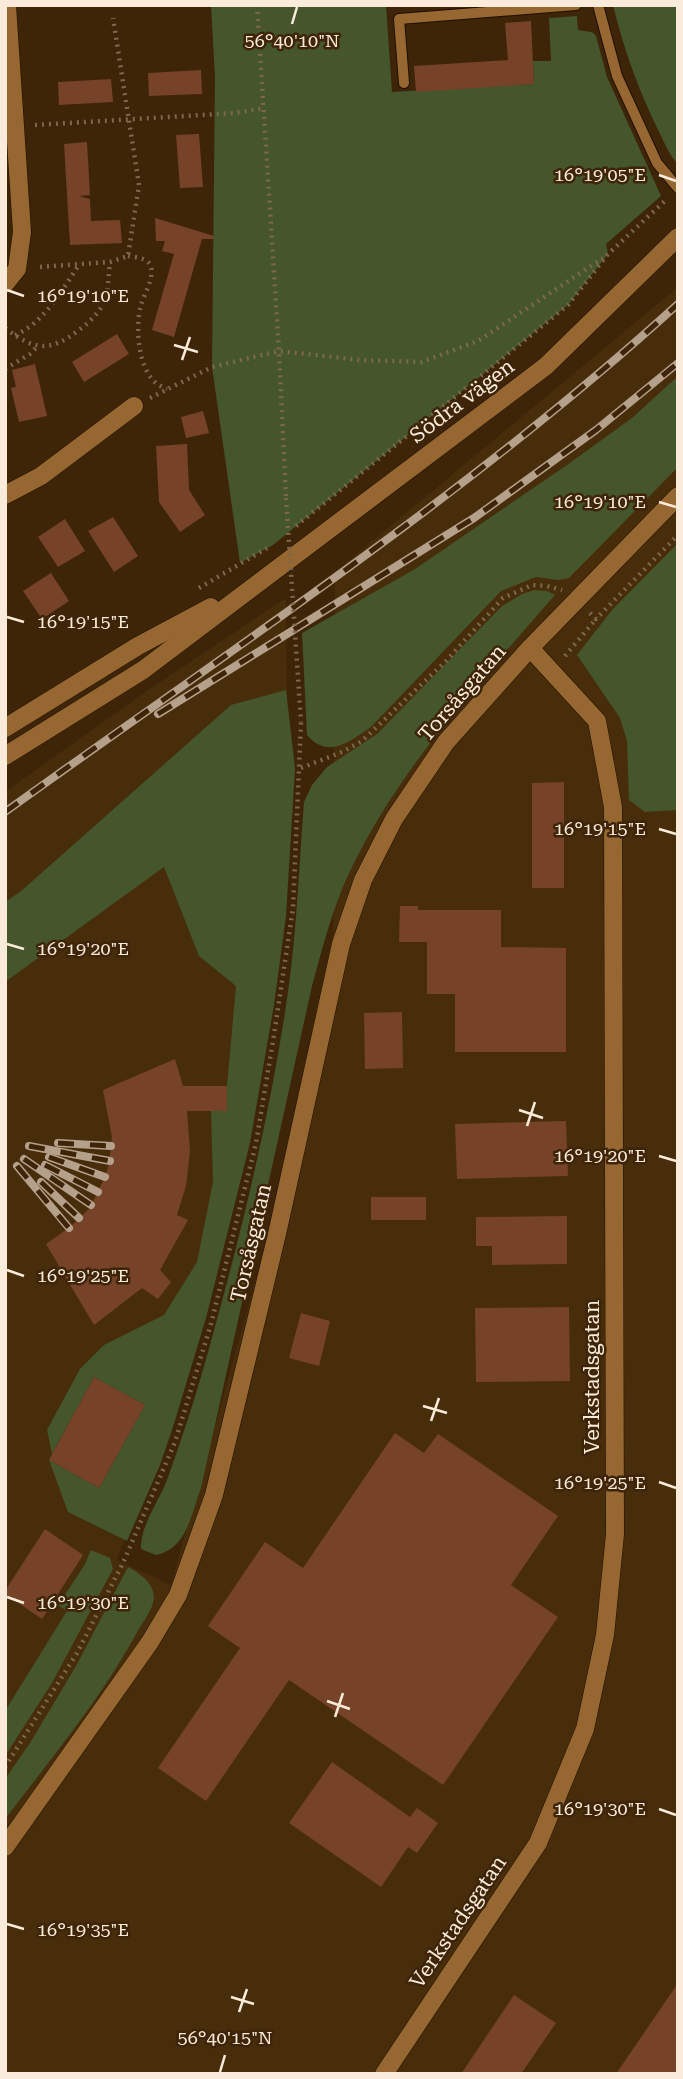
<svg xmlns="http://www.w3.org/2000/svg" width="683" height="2079" font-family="'Roboto Serif',serif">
<rect width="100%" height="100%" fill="#3e2508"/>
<polygon fill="#482d0b" points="678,287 678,2074 5,2074 5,792 151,688 286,598 288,826 178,1395 117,1560 171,1585 267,1239 333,933 335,572"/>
<g fill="#45552c">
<polygon points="211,5 386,5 392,92 534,84 533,61 551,61 549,18 577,16 578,30 592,32 596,36 607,77 661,196 606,244 608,254 568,305 273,545 240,563 212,367 215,77"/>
<path d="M613 5H678V164C670 156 666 146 661 136 640 94 624 51 613 5Z"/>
<path d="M678 376V467L569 578 558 580 536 577 501 591 372 726C351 741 328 760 307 735L302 633 415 569 567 465 632 418Z"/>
<polygon points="678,543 678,810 645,812 629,800 627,741 620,718 577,655 612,610"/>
<path d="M534 590 547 591 555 595C480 681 401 766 351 869 333 906 323 946 312 986L201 1488C191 1514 187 1549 156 1555L141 1549C140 1526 159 1501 167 1480 186 1428 202 1376 216 1323 246 1214 272 1104 288 992 297 929 299 865 304 802L312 785 327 767 377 734 502 606 522 594Z"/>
<polygon points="286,690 295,768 286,916 274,1005 250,1143 206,1318 173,1427 160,1465 127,1541 68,1512 49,1460 99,1488 145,1405 94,1377 52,1454 47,1430 80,1369 104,1345 164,1315 197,1262 213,1182 211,1111 227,1110 227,1086 236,986 199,956 164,867 5,982 5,902 20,892 231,705"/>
<polygon points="91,1550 110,1558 113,1569 52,1683 5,1756 5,1711 67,1611 58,1605 84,1566"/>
<path d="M128 1567C141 1574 158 1586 153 1603 150 1614 140 1626 135 1636 99 1701 50 1760 5 1819V1779L30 1743 76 1666Z"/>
</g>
<g fill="#764228">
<polygon points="531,21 534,84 416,92 414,66 508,60 505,23"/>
<polygon points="201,70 202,94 149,96 148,73"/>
<polygon points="111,79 113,102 59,105 58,82"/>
<polygon points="199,134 203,187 180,188 176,135"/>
<polygon points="87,142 90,195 79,196 90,199 91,221 120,220 122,243 70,245 64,144"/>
<polygon points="155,218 214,236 213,239 202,239 174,337 152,330 174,254 162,251 165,241 156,241"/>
<polygon points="117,334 129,354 84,382 72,362"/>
<polygon points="35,364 47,416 19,422 11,388 16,387 12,370"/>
<polygon points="203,411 209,433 186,438 181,417"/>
<polygon points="187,444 189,490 205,515 180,532 159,502 156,446"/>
<polygon points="113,517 138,556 114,572 88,531"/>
<polygon points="65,519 85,551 58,567 38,537"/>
<polygon points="51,573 69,601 42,619 23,591"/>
<polygon points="564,782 564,888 532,888 532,783"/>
<polygon points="400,906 418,906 418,910 501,910 501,947 566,948 566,1052 455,1052 455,994 427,994 427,942 399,942"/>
<polygon points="402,1012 403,1068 365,1069 364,1013"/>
<polygon points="175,1059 183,1086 227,1086 227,1111 187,1111 190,1151 186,1186 177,1215 188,1220 160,1270 171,1282 158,1299 142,1288 94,1325 46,1244 70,1227 90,1208 105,1177 109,1164 112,1137 103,1090"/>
<polygon points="566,1121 568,1176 457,1179 455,1124"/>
<rect x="371" y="1197" width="55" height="23"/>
<polygon points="567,1216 567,1264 492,1265 492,1246 476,1246 476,1217"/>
<polygon points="569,1307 570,1381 476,1382 475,1308"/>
<polygon points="301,1313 330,1321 319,1366 289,1358"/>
<polygon points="94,1377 145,1405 99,1488 49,1460"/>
<polygon points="395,1433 424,1453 438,1434 558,1516 511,1585 558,1617 443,1785 289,1680 206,1801 158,1768 240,1648 208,1626 265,1542 303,1568"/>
<polygon points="45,1529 83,1555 42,1619 5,1594 5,1591"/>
<polygon points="332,1762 410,1817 417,1808 438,1823 417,1853 408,1847 381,1887 289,1823"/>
<polygon points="678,1983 678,2074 616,2074"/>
<polygon points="514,1995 556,2023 521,2074 461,2074"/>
</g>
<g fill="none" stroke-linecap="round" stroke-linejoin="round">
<defs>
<g id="service">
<polyline points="598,5 617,76 657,163 678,188"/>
<polyline points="404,83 399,19 576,5"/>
</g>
<g id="minor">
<polyline points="5,284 17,269 22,232 7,5"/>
<polyline points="5,495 41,476 134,406"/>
<polyline points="5,1847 150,1642 178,1595 214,1495 277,1234 341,944 363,880 394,819 446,742 530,648 678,496"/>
<polyline points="384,2074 538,1843 585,1729 605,1635 615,1534 613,807 597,721 530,648"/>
</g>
<g id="secondary">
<polyline points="5,728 138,646 211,607"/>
<polyline points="5,756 143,670 546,366 678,237"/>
</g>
</defs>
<use href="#service" stroke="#1f1002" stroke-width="12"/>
<use href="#minor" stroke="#1f1002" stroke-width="19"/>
<use href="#secondary" stroke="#1f1002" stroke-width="19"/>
<g stroke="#7d674e" stroke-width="4.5" stroke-dasharray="2 5" stroke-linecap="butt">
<polyline points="257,5 279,351 286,498"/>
<polyline points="35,125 235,113 264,108"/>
<path d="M128 256C134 257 145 258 149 263 157 274 144 294 141 305 135 326 138 364 153 380 156 384 162 387 167 389"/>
<polyline points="40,267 110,262 128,256 139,185 113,18"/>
<path d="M5 328C34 350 49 353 79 330 87 324 97 315 102 306 109 293 108 277 110 262"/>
<path d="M15 335C44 323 62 290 79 265"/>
<polyline points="5,369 30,354 38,346"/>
<polyline points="150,398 212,367 279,351 360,360 422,362 478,341 603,258"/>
<polyline points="296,526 568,305 608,254 667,199"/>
<polyline points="199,588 267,548"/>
<polyline points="590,613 596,619 678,535"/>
<polyline points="565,656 596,619"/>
<polyline points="301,768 342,752 362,741 446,661 503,598 532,585 547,586 562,590"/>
<polyline points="5,1767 77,1653 123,1563 175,1442 211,1324 256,1143 274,1035 293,908 301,722"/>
</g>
<use href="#service" stroke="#966731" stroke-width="10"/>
<use href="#minor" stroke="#966731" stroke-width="18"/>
<use href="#secondary" stroke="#966731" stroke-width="18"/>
<defs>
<g id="rail">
<polyline points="158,714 474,518 596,430 678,363"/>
<path d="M5 812C233 648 470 493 678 304"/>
<polyline points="58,1143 111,1146"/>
<polyline points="29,1146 110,1161"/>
<polyline points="49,1157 105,1177"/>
<polyline points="24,1159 91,1205"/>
<polyline points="45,1165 98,1192"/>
<polyline points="17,1166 69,1228"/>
<polyline points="41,1182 79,1218"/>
</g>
</defs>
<use href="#rail" stroke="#b4a08b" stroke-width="8"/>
<use href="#rail" stroke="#3e2508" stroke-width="5" stroke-dasharray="16" stroke-linecap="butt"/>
<polyline stroke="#7d674e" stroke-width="4.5" stroke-dasharray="2 5" stroke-linecap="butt" points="286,498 301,722"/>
</g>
<path fill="none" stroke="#fbebdb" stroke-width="2.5" d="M292 24 297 7M659 175 676 181M7 290 24 296M174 345 198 352M182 360 190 337M659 502 676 507M7 617 24 622M659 829 676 834M7 944 24 949M519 1110 543 1118M527 1126 535 1102M659 1156 676 1161M7 1270 24 1276M423 1406 447 1413M431 1421 439 1398M659 1482 676 1488M7 1597 24 1603M327 1701 350 1709M335 1717 343 1693M659 1809 676 1815M7 1924 24 1929M231 1997 254 2004M239 2012 247 1989M220 2072 225 2055"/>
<g text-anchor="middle" stroke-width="5" stroke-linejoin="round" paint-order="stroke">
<g font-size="21" fill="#fbebdb" stroke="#3e2508">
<text transform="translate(462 401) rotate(-37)" y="7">Södra vägen</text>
<text transform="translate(462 693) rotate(-49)" y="7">Torsåsgatan</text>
<text transform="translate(251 1243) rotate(-77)" y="7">Torsåsgatan</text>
<text transform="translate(592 1377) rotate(-90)" y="7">Verkstadsgatan</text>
<text transform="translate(458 1922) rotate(-56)" y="7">Verkstadsgatan</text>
</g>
</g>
<g font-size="18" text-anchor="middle" fill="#fbebdb" stroke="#3e2508" stroke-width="5" stroke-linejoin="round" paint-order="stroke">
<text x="292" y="47">56°40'10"N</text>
<text x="600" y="181">16°19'05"E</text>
<text x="83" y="302">16°19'10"E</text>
<text x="600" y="508">16°19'10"E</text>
<text x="83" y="628">16°19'15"E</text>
<text x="600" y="835">16°19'15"E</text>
<text x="83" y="955">16°19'20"E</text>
<text x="600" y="1162">16°19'20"E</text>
<text x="83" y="1282">16°19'25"E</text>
<text x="600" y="1489">16°19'25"E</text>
<text x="83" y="1609">16°19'30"E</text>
<text x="600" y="1815">16°19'30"E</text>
<text x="83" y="1936">16°19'35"E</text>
<text x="225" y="2044">56°40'15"N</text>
</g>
<rect width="683" height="2079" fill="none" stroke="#fbebdb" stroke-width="14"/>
</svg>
